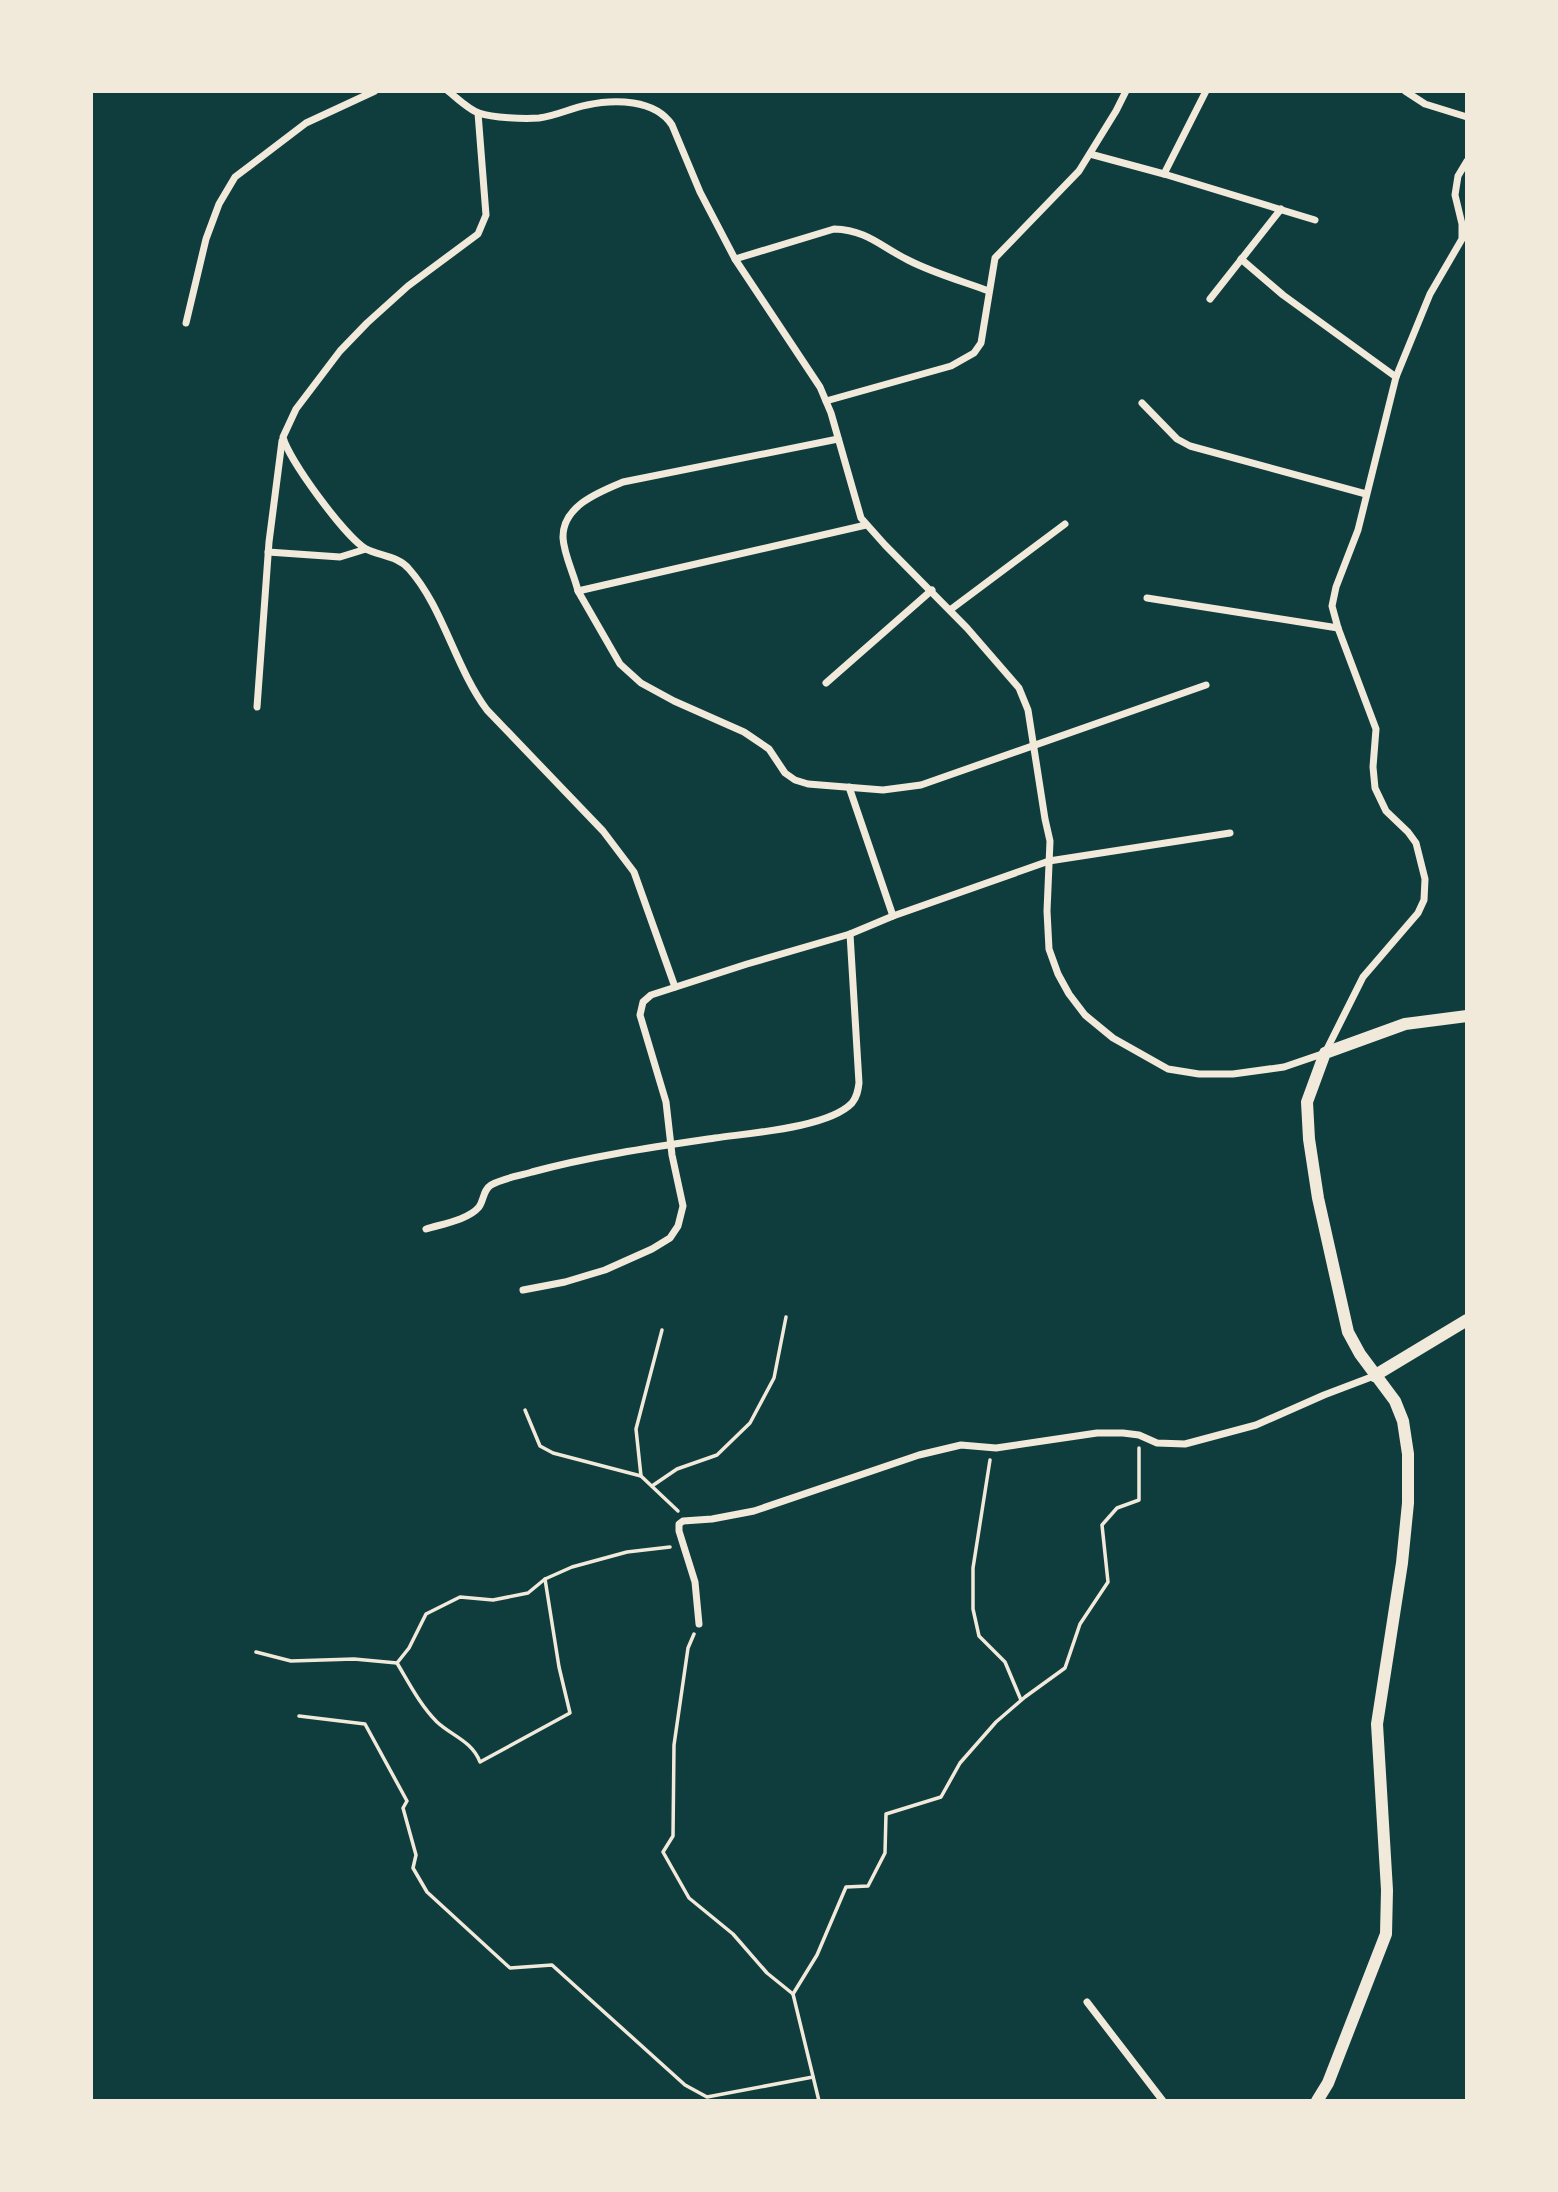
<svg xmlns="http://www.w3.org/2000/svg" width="1558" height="2192" font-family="'DM Sans',sans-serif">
<rect width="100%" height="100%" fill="#0f3d3e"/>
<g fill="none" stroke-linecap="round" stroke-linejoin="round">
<g stroke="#f1e9da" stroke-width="3.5">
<polyline points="662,1330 636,1429 641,1476 678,1511"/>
<polyline points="525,1410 540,1446 553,1453 641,1476"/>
<polyline points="990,1460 973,1568 973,1609 979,1636 1005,1662 1021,1700"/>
<polyline points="652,1486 677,1469 717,1455 750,1423 774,1378 786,1317"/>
<polyline points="694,1634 688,1648 674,1745 673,1836 663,1852 689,1898 733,1934 767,1973 793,1994"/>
<polyline points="256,1652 291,1661 354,1659 397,1663 409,1648 426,1614 460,1597 493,1600 528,1593 545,1579 572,1567 627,1552 670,1547"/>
<path d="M397 1663C409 1683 420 1705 437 1722 452 1736 472 1741 480 1762L570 1713 559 1667 545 1579"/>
<polyline points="299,1716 365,1724 407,1801 403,1808 416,1855 413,1868 427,1892 510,1968 552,1965 685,2085 707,2097 813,2077"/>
<polyline points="819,2101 793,1994 817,1955 846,1887 868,1886 885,1853 886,1814 941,1797 960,1763 996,1722 1025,1697 1065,1668 1080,1624 1108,1582 1102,1525 1117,1508 1139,1500 1139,1448"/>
</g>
<g stroke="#f1e9da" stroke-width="7">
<path d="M448 91C457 98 469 110 479 113 493 118 524 119 539 118 556 116 571 108 587 105 614 99 655 99 672 125L700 192 735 259 820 387 831 413 861 518 885 545 967 628 1019 688 1028 710 1045 819 1050 841 1047 911 1049 949 1058 974 1069 994 1085 1015 1113 1038 1168 1069 1199 1074H1233L1284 1067 1325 1053 1363 977 1418 913 1424 900 1425 879 1416 843 1408 832 1386 811 1375 788 1373 767 1376 729 1338 628 1332 606 1336 587 1358 530 1396 377 1430 294 1462 239V224L1455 195 1458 176 1467 161"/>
<polyline points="1405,91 1425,104 1467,117"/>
<path d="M478 113 486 215 478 234 408 286 367 323 340 351 296 409 283 437C288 459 346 538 366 549 380 556 398 556 409 569 443 607 455 667 487 710L603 831 634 872 675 987"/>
<polyline points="1090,154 1164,174 1315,220"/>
<polyline points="1164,174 1206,91"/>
<path d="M735 259 834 229C867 230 880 246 908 260 933 273 962 281 989 291"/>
<polyline points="1241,259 1283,295 1396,377"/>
<polyline points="1210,299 1281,209"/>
<polyline points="186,323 206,239 219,204 235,177 306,123 375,91"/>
<polyline points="826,401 951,366 974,353 981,343 995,258 1079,171 1116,111 1126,91"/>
<polyline points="1142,403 1177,439 1190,446 1366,494"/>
<polyline points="866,525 578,591 620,664 641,683 674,701 744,732 769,749 785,773 795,780 808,784 883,790 921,785 1206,685"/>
<polyline points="268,552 340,557 366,549"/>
<path d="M578 591C574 574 564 555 563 538 562 506 599 492 623 482L838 439"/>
<polyline points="1147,598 1338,628"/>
<polyline points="950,610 1065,524"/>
<polyline points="826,683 932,590"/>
<polyline points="257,707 269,542 282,441"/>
<polyline points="849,787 893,916"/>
<path d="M426 1229C442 1224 468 1220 479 1207 484 1200 483 1190 491 1185 503 1178 519 1176 532 1172 591 1156 654 1147 715 1138 749 1133 828 1128 852 1103 857 1097 858 1091 859 1083L850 934"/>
<polyline points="523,1290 565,1282 605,1270 652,1249 670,1238 678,1226 683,1206 672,1155 666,1102 640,1015 643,1002 651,995 747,964 850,934 893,916 1049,861 1230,833"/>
<polyline points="699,1624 695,1582 679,1531 679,1524 683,1521 712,1519 754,1511 919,1455 961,1445 996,1448 1097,1433 1123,1433 1139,1435 1157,1443 1185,1444 1256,1425 1324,1395 1374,1376"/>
<polyline points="1087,2002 1163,2101"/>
</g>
<g stroke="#f1e9da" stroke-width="12">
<polyline points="1374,1376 1467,1320"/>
<polyline points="1317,2101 1328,2083 1386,1934 1387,1890 1377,1724 1402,1563 1408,1503 1408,1454 1403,1421 1395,1401 1360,1354 1348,1332 1318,1198 1309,1139 1307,1102 1325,1053 1405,1024 1467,1016"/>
</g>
</g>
<rect width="1558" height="2192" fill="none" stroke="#f1e9da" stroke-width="186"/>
</svg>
